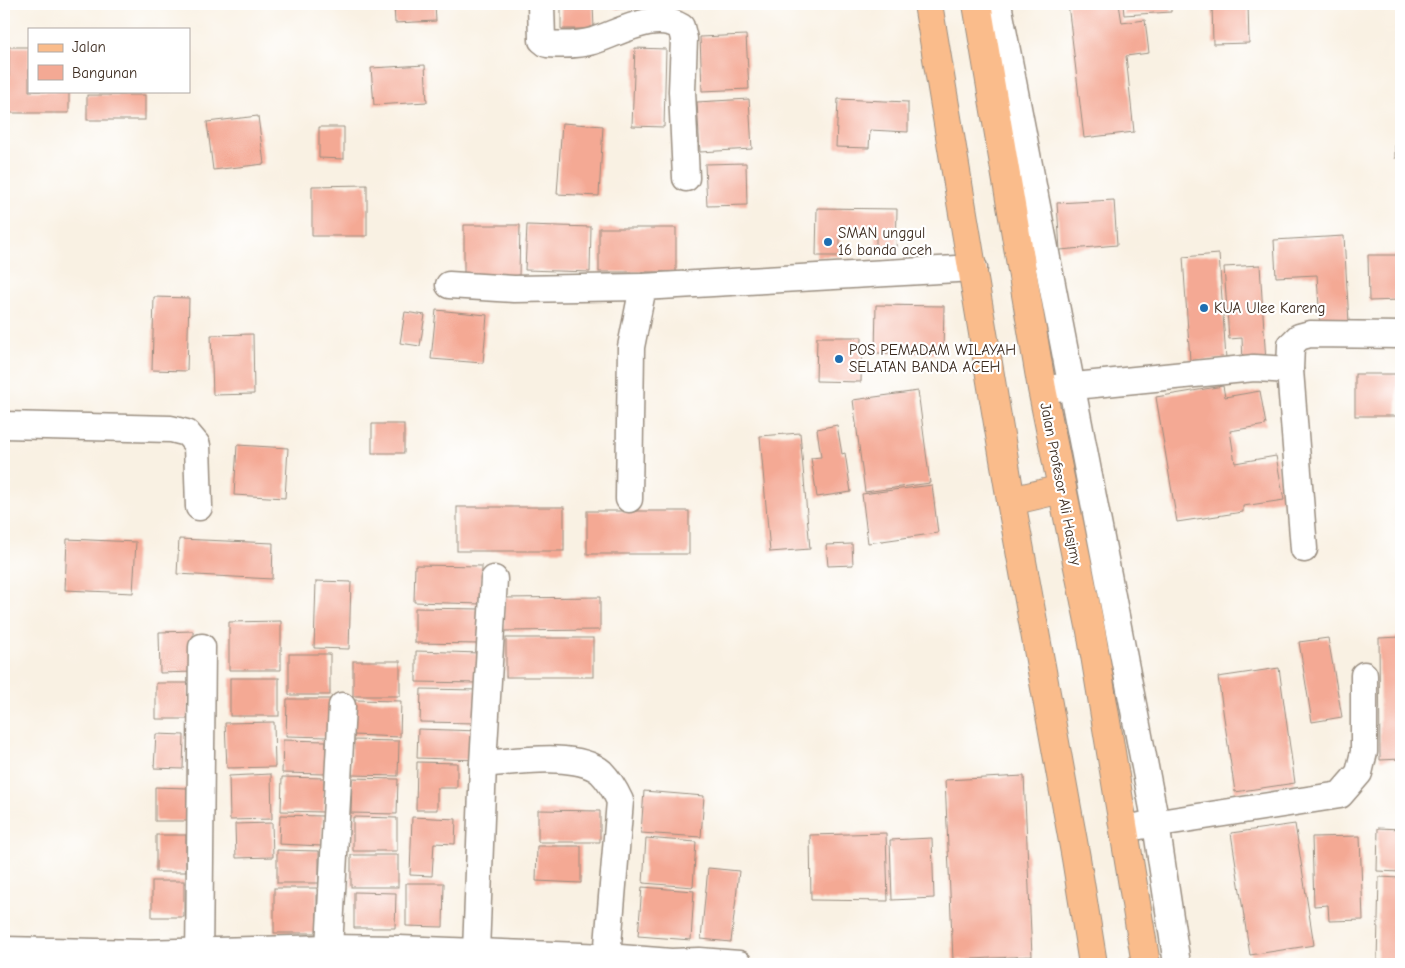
<svg xmlns="http://www.w3.org/2000/svg" width="1405" height="968" font-family="'Comic Neue',sans-serif">
<rect width="100%" height="100%" fill="#fff"/>
<filter id="ink" filterUnits="userSpaceOnUse"><feTurbulence type="fractalNoise" baseFrequency=".02" numOctaves="2"/><feDisplacementMap in="SourceGraphic" scale="10" xChannelSelector="R" yChannelSelector="G"/><feConvolveMatrix kernelMatrix="1 2 1 2 8 2 1 2 1" color-interpolation-filters="sRGB"/></filter>
<filter id="wash" filterUnits="userSpaceOnUse"><feTurbulence type="fractalNoise" baseFrequency=".0096" numOctaves="4" result="noise"/><feDisplacementMap in="SourceGraphic" scale="20" xChannelSelector="R" yChannelSelector="G"/><feGaussianBlur stdDeviation="1.12" result="paint"/><feColorMatrix in="noise" values="0 0 0 0 0 0 0 0 0 0 0 0 0 0 0 0 0 1.4 0 .05"/><feComposite in="paint" operator="in"/></filter>
<g filter="url(#wash)">
<rect width="100%" height="100%" fill="#f9f1e3"/>
<g id="blocks">
<g fill="#f4a994">
<polygon points="394,4 435,4 436,21 395,23"/>
<polygon points="561,4 593,4 594,29 561,29"/>
<polygon points="614,4 658,4 658,7 615,9"/>
<polygon points="1068,4 1119,4 1122,23 1145,20 1149,53 1126,56 1134,132 1084,138"/>
<polygon points="1123,4 1171,4 1171,12 1124,15"/>
<polygon points="1212,4 1248,4 1249,43 1213,44"/>
<polygon points="746,35 749,89 702,91 700,37"/>
<polygon points="9,47 29,47 29,91 69,91 69,113 9,113"/>
<polygon points="635,48 666,49 664,127 632,126"/>
<polygon points="425,65 427,102 374,105 371,68"/>
<rect x="87" y="95" width="58" height="25"/>
<polygon points="749,99 752,149 700,152 697,102"/>
<polygon points="838,99 908,102 908,132 870,130 869,148 836,147"/>
<polygon points="258,116 264,164 213,170 207,122"/>
<rect x="1395" y="122" width="6" height="36"/>
<polygon points="562,123 603,126 599,196 557,194"/>
<polygon points="319,127 344,127 344,159 319,158"/>
<polygon points="746,163 747,205 707,206 705,164"/>
<polygon points="367,185 367,236 312,236 312,186"/>
<polygon points="1114,200 1117,245 1060,250 1057,203"/>
<polygon points="817,208 897,209 896,253 876,253 876,232 840,231 840,256 816,256"/>
<polygon points="464,225 520,225 519,277 464,276"/>
<polygon points="527,225 591,227 590,272 525,270"/>
<rect x="599" y="228" width="77" height="44"/>
<polygon points="1344,236 1349,323 1320,325 1317,275 1276,277 1274,240"/>
<polygon points="1219,254 1226,359 1190,361 1183,257"/>
<polygon points="1368,255 1401,255 1401,300 1369,301"/>
<polygon points="1260,265 1266,363 1243,364 1242,338 1229,339 1224,267"/>
<polygon points="154,297 189,298 187,371 152,370"/>
<polygon points="876,305 944,306 943,354 875,353"/>
<polygon points="436,310 487,315 483,363 431,359"/>
<polygon points="405,312 425,315 420,346 400,343"/>
<polygon points="253,334 254,394 213,395 211,335"/>
<polygon points="817,337 862,337 861,382 816,381"/>
<rect x="1355" y="374" width="42" height="42"/>
<polygon points="1223,386 1225,397 1260,391 1266,425 1230,431 1235,463 1276,456 1284,500 1243,506 1243,512 1177,522 1156,397"/>
<polygon points="918,391 930,483 865,492 853,400"/>
<rect x="372" y="424" width="32" height="29"/>
<polygon points="837,425 842,454 845,453 851,492 817,497 811,458 821,457 817,429"/>
<polygon points="800,433 810,549 770,552 760,436"/>
<polygon points="237,445 288,448 285,498 234,495"/>
<polygon points="932,485 938,533 868,543 862,494"/>
<rect x="457" y="507" width="107" height="44"/>
<rect x="587" y="511" width="102" height="43"/>
<polygon points="67,539 136,542 133,593 65,590"/>
<polygon points="179,539 273,543 272,579 177,574"/>
<polygon points="852,544 853,565 828,566 826,545"/>
<polygon points="415,565 482,566 481,604 414,602"/>
<polygon points="316,581 351,582 349,649 314,648"/>
<polygon points="600,597 600,630 504,631 504,598"/>
<polygon points="415,608 481,609 481,644 415,643"/>
<polygon points="281,621 281,670 229,670 229,622"/>
<polygon points="193,631 194,672 160,673 159,632"/>
<polygon points="1401,637 1401,759 1380,760 1379,638"/>
<rect x="506" y="638" width="87" height="39"/>
<polygon points="1328,638 1342,717 1312,722 1299,642"/>
<polygon points="416,651 480,653 479,683 416,682"/>
<rect x="289" y="654" width="41" height="41"/>
<rect x="353" y="661" width="47" height="35"/>
<polygon points="1279,668 1295,783 1235,792 1218,677"/>
<rect x="230" y="678" width="49" height="38"/>
<polygon points="156,683 189,683 188,719 156,719"/>
<polygon points="421,689 479,690 478,723 420,722"/>
<polygon points="287,699 330,699 329,737 286,736"/>
<polygon points="354,700 401,701 400,737 353,735"/>
<polygon points="274,722 275,767 227,768 225,723"/>
<polygon points="418,729 480,731 479,760 417,758"/>
<polygon points="156,734 184,735 183,769 154,768"/>
<polygon points="283,740 326,741 326,774 282,773"/>
<polygon points="352,740 399,741 398,776 352,775"/>
<polygon points="417,762 457,763 457,788 437,788 437,810 416,810"/>
<polygon points="271,774 272,819 230,820 229,776"/>
<polygon points="1024,776 1032,956 953,960 945,780"/>
<polygon points="282,777 324,778 324,812 281,811"/>
<polygon points="352,778 398,779 397,814 351,813"/>
<polygon points="155,787 187,788 187,821 155,821"/>
<polygon points="644,791 704,796 701,837 641,833"/>
<polygon points="538,810 600,811 600,842 538,842"/>
<polygon points="280,815 323,816 321,846 279,844"/>
<polygon points="353,817 397,818 397,851 353,851"/>
<polygon points="412,817 456,819 455,844 434,843 432,876 410,875"/>
<polygon points="272,823 273,857 236,858 235,824"/>
<polygon points="1295,824 1314,945 1250,955 1231,833"/>
<polygon points="1378,828 1401,829 1401,872 1377,871"/>
<polygon points="886,833 888,901 811,900 810,835"/>
<rect x="156" y="835" width="30" height="37"/>
<polygon points="1360,836 1363,920 1329,921 1328,905 1314,906 1312,837"/>
<polygon points="646,838 696,842 693,887 643,883"/>
<polygon points="932,838 934,898 892,900 890,840"/>
<polygon points="537,846 581,846 581,883 536,881"/>
<polygon points="277,850 319,851 319,883 277,883"/>
<rect x="351" y="855" width="47" height="32"/>
<polygon points="708,868 739,871 731,942 701,939"/>
<polygon points="1379,877 1401,878 1401,962 1377,961"/>
<rect x="152" y="881" width="32" height="36"/>
<polygon points="406,883 444,883 443,927 406,926"/>
<polygon points="642,887 694,891 691,940 638,936"/>
<rect x="274" y="888" width="43" height="45"/>
<polygon points="354,892 396,893 395,928 354,928"/>
</g>
</g>
</g>
<g filter="url(#ink)">
<use href="#blocks" fill-opacity="0" stroke="#9a8e80" stroke-width="1"/>
<g fill="none" stroke-linecap="round" stroke-linejoin="round">
<defs>
<g id="minor">
<path d="M541 4 542 40 547 44C561 45 579 45 593 41 619 33 655 10 681 27L684 39 682 91 686 178"/>
<polyline points="998,4 1156,824 1177,964"/>
<polyline points="449,285 514,289 643,287"/>
<polyline points="1290,370 1291,345 1299,337 1310,334 1401,335"/>
<polyline points="1055,388 1254,368 1290,370 1304,549"/>
<polyline points="4,425 171,429 187,433 197,445 199,507"/>
<polyline points="629,499 631,347 643,287 974,268"/>
<path d="M483 764C513 762 577 751 601 772 610 781 615 790 620 801L607 957"/>
<polyline points="1140,826 1340,795 1359,773 1364,752 1364,675"/>
<polyline points="329,948 342,706"/>
<polyline points="4,950 141,953 329,948 399,949 607,957 671,962 699,961 739,964"/>
<polyline points="476,952 483,764 494,579"/>
<polyline points="199,964 202,647"/>
</g>
<g id="major">
<polyline points="928,4 1011,501 1076,858 1093,964"/>
<polyline points="977,4 1042,389 1091,631 1146,964"/>
<polyline points="1011,501 1062,489"/>
</g>
</defs>
<use href="#minor" stroke="#9a8e80" stroke-width="29"/>
<use href="#major" stroke="#9a8e80" stroke-width="30"/>
<use href="#minor" stroke="#fff" stroke-width="26"/>
<use href="#major" stroke="#fabc8b" stroke-width="28"/>
</g>
</g>
<g fill="#1f6fb2" stroke="#fff" stroke-width="2">
<circle cx="828" cy="242" r="5"/>
<circle cx="1204" cy="308" r="5"/>
<circle cx="839" cy="359" r="5"/>
</g>
<g text-anchor="middle" stroke-width="4.5" stroke-linejoin="round" paint-order="stroke">
<g font-size="15" fill="#3b2a1e" stroke="#fff" text-anchor="start">
<text x="838" y="238">SMAN unggul<tspan x="838" dy="17">16 banda aceh</tspan></text>
<text x="1214" y="313">KUA Ulee Kareng</text>
<text x="849" y="355">POS PEMADAM WILAYAH<tspan x="849" dy="17">SELATAN BANDA ACEH</tspan></text>
</g>
<g font-size="15" fill="#3b2a1e" stroke="#fff">
<text transform="translate(1061 484) rotate(79)" y="5">Jalan Profesor Ali Hasjmy</text>
</g>
</g>
<rect width="1405" height="968" fill="none" stroke="#fff" stroke-width="20"/>
<rect x="28" y="28" width="162" height="65" fill="#ffffff" stroke="#b1aaa5"/>
<rect x="38" y="44" width="25" height="8" fill="#fabc8b" stroke="#b1aaa5"/>
<text x="72" y="52" font-size="15" fill="#3b2a1e">Jalan</text>
<rect x="38" y="65" width="25" height="15" fill="#f4a994" stroke="#b1aaa5"/>
<text x="72" y="78" font-size="15" fill="#3b2a1e">Bangunan</text>
</svg>
